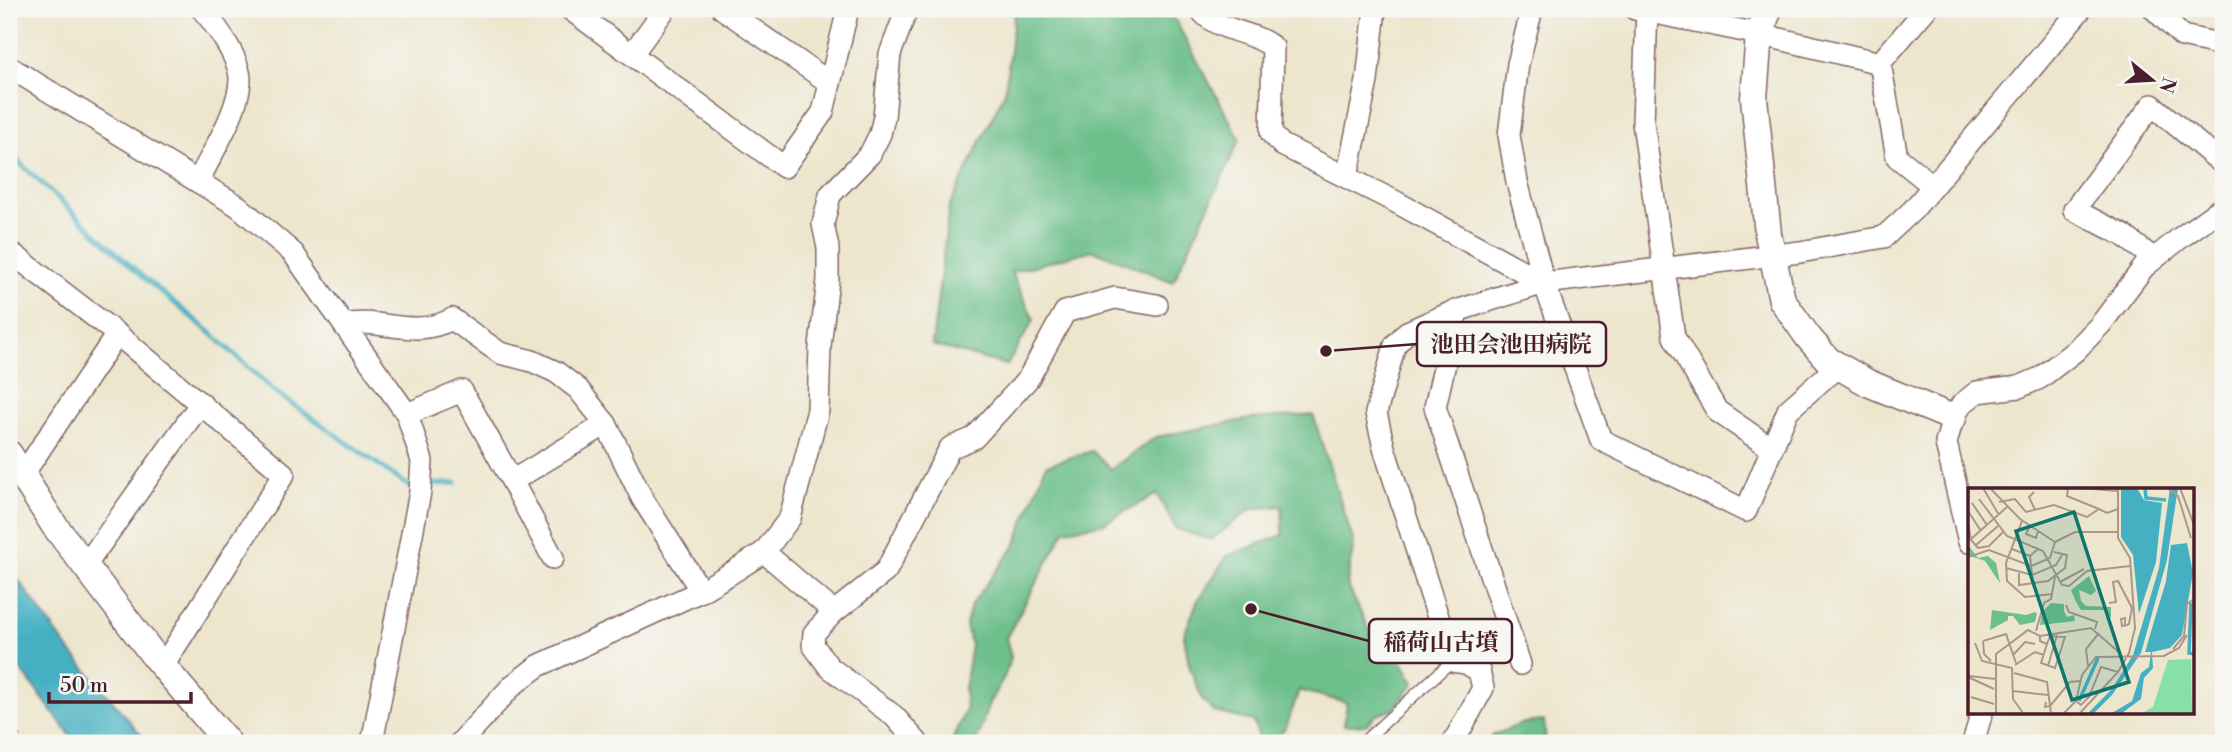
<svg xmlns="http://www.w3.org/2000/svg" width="2232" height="752" font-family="'Libre Bodoni','Noto Serif JP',serif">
<rect width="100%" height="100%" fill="#f6f6f2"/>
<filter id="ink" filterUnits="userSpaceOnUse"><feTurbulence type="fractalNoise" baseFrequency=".0143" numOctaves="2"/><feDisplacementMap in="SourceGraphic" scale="14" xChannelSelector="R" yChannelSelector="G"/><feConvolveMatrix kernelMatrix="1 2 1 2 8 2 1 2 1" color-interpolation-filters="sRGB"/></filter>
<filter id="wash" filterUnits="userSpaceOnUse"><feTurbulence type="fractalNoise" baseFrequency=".00686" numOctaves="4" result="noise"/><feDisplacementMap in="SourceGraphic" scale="28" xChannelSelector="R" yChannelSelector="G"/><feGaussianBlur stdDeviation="1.57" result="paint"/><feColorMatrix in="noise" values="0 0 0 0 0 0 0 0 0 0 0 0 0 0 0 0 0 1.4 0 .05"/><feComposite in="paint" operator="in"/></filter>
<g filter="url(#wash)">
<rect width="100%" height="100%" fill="#ede6cd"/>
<g fill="#6dbf8b" stroke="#5c6f5b" stroke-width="2">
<polygon points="1015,9 1169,9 1240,139 1173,282 1093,250 1011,272 1034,320 1007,365 932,345 949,207 1005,91"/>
<polygon points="1313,415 1354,543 1347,584 1370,632 1397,654 1414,683 1393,710 1376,715 1366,725 1344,725 1347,703 1299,690 1287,725 1273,743 1259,737 1253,721 1214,712 1202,699 1189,665 1184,635 1197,602 1227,556 1283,535 1282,506 1251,509 1211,540 1176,529 1157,494 1102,524 1065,530 1006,638 1011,658 1004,677 989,703 976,743 948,743 953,739 966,709 964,689 971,645 966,626 971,605 1015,546 1046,465 1092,451 1111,469 1156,437 1249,419"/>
<polygon points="1544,721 1546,743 1488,743 1493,735 1524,723"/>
</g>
<polygon fill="#45b0c2" stroke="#486876" stroke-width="2" points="9,567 66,646 148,743 76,743 9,654"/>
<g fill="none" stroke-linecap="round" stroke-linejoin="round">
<g stroke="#45b0c2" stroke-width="5">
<polyline points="9,153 143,277 211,333 274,391 410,487"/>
<polyline points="429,485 456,483"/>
</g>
</g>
</g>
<g filter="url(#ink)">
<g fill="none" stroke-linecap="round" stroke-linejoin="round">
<defs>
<polyline id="service" points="1362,743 1452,661"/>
<g id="minor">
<polyline points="570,9 784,167 823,112 848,9"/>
<polyline points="723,9 830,83"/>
<path d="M1200 9C1216 32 1251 30 1273 47L1271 133 1282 145 1396 202 1544 283"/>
<polyline points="1532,9 1518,64 1509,135 1517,182 1544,283 1601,440 1746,511 1788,410 1838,366"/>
<polyline points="1635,9 1759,34 1880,63"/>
<polyline points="1647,9 1643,123 1674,337 1717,411 1771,448"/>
<polyline points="1926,9 1880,63 1897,157 1933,186"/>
<polyline points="2154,9 2182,36 2223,45"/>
<polyline points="632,54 665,9"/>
<polyline points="9,67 238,206 293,253 407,414 422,461 420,492 372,743"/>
<polyline points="1347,177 1367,81 1375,9"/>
<path d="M198 182C212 152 238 113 240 81 241 60 215 24 202 9"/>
<polyline points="9,251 117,334 284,474 163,666"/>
<polyline points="2154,259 2123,235 2074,210 2152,105 2223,164"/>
<polyline points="1457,311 1435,407 1520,664"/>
<path d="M344 325C383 317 412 340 452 319L500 353 532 361 556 372 578 389 606 424 642 498 701 591"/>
<polyline points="407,414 462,391 512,481 606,424"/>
<polyline points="22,476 117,334"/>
<polyline points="512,481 553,558"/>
<polyline points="1969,542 1946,443 1953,418 1962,404 1977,392 2019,387 2040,378 2075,351 2101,324 2144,267 2180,238 2223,207"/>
<polyline points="764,552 834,612 886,571 950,448 974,438 1028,379 1065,312 1115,298 1157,305"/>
<polyline points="85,566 201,403"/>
<polyline points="834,612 814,633 813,645 829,667 894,716 917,742"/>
<polyline points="460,743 513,685 538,666 701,591 733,572 764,552 790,518 818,410 820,346 828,280 828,248 823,224 830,195 870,154 880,134 884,117 890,54 907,9"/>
<polyline points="1453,743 1483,688 1479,671 1466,663 1452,661 1384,448 1376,413 1395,345 1407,332 1450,313 1544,283 1800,252 1884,237 1913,210 2081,9"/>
<polyline points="1973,743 1982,712"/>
</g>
<g id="tertiary">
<polyline points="1769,9 1759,34 1754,98 1768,234 1782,300 1808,337 1828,360 1868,383 1953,418"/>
<polyline points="9,454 54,525 155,657 228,743"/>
</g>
</defs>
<use href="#service" stroke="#836564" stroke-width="13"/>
<use href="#minor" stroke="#836564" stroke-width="24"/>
<use href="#tertiary" stroke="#836564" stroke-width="29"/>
<polyline stroke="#836564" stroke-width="3.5" stroke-dasharray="5 5" stroke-linecap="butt" points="9,726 25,743"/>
<use href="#service" stroke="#fff" stroke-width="10"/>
<use href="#minor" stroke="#fff" stroke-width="21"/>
<use href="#tertiary" stroke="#fff" stroke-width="26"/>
</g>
</g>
<g transform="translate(1968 488)">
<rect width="226" height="226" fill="#ede6cd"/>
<path d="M223 171 224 225H174L185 219 200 172Z" fill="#87e1a6"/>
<path d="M0 57 10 70 20 68 28 75 32 95 17 73 0 67ZM121 88 128 103 123 107 111 102 113 113 118 118 143 119V130L136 122H113L108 114 103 102ZM83 115 96 116V123L99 129 106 127 107 133 72 137 74 124ZM24 122 58 127 67 124 69 126 67 134 52 137 45 128H40V132L22 142Z" fill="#6dbf8b"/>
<path d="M153 0H169L176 12 194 15 188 74 171 126 165 67 153 49ZM202 0H210L199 72 173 165 144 207 126 225H120L144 201 165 167 191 80ZM219 55 225 85 214 147 202 160 184 164 185 180 176 190 173 211 154 225H144L164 213 173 185 181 179 183 164H177L198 93 203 57Z" fill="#45b0c2"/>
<path fill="none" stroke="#45b0c2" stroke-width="3.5" d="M177 0 178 10 198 12M223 115 221 165 226 166M111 213 130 170"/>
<path fill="none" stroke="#ac968c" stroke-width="2" d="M15 0 31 27M22 0 52 31 87 54M100 0 99 8 131 21M112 0 150 3M199 0 210 8 223 50M212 0 226 37M66 4 61 9 67 22M11 11 39 48 75 63 94 97 101 98 119 83 162 78M31 14 47 11 58 24 86 17 119 29 131 21 139 25 150 21M4 15 19 37M0 23 13 43M54 33 38 75 39 93 57 109 84 106M0 35 3 52 10 60 21 58 35 44M62 37 58 46 68 50 70 42M3 51 39 19M87 54 107 44H150M8 57 30 38M44 61 62 68 70 61M62 68 65 96M0 69 21 62 63 78 82 70 87 54M38 80 64 87 88 77 94 67M51 85V97L80 93 97 80 99 67 86 64M92 94 116 81M141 115 148 114 145 94 150 93 164 120 161 136 159 137 154 138 153 131 157 130V138M98 117 101 124 129 134 127 141M68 143 76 115 83 111 87 89M72 148V153L79 156 73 175 87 180 97 149 82 148 79 156M15 153 38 146 48 175M15 153 16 166 23 173M7 155 14 173 44 180 45 211 55 225M205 161 216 148 219 116 226 111M45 167 57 154 67 156M47 177 67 164 76 167M80 178 89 147M120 178 118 161 131 145M46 185 79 194 83 225M1 188 28 191M0 189 26 201M45 203 80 207M3 209 26 216M108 213 113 217 121 209 133 179 150 184M78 214 77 219 82 218 102 194 112 193M28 225V166L60 142 72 148 123 140 153 166M96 225 108 213 114 187 128 169 196 168 211 160 219 147M112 225 150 184 161 165 167 140 162 70 150 50V0"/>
<path fill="#0f766e" fill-opacity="0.15" stroke="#0f766e" stroke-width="3.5" d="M106 24 161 194 104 212 48 43Z"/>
<rect width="226" height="226" fill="none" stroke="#4a1f2b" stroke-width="3.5"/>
</g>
<path fill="none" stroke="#4a1f2b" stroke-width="2.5" d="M1326 351L1417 344M1251 609L1369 641"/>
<g fill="#4a1f2b" stroke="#f6f6f2" stroke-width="2.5">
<circle cx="1326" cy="351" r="7"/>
<circle cx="1251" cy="609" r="7"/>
</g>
<g fill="#f6f6f2" stroke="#4a1f2b" stroke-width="2.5">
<rect x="1417" y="322" width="189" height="44" rx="7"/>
<rect x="1369" y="619" width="143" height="44" rx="7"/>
</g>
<g font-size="23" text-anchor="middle" font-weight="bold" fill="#4a1f2b">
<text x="1511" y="352">池田会池田病院</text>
<text x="1441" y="650">稲荷山古墳</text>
</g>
<rect width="2232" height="752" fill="none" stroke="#f6f6f2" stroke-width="35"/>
<g transform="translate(2152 80) rotate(108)" stroke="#f6f6f2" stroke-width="5" paint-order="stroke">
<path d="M0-5L12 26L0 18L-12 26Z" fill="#4a1f2b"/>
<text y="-10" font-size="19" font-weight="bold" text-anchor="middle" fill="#4a1f2b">N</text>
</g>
<path d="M49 692v10h142v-10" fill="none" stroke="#4a1f2b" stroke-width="3.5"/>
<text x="60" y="692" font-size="21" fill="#4a1f2b" stroke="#f6f6f2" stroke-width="5" paint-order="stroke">50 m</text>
</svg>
